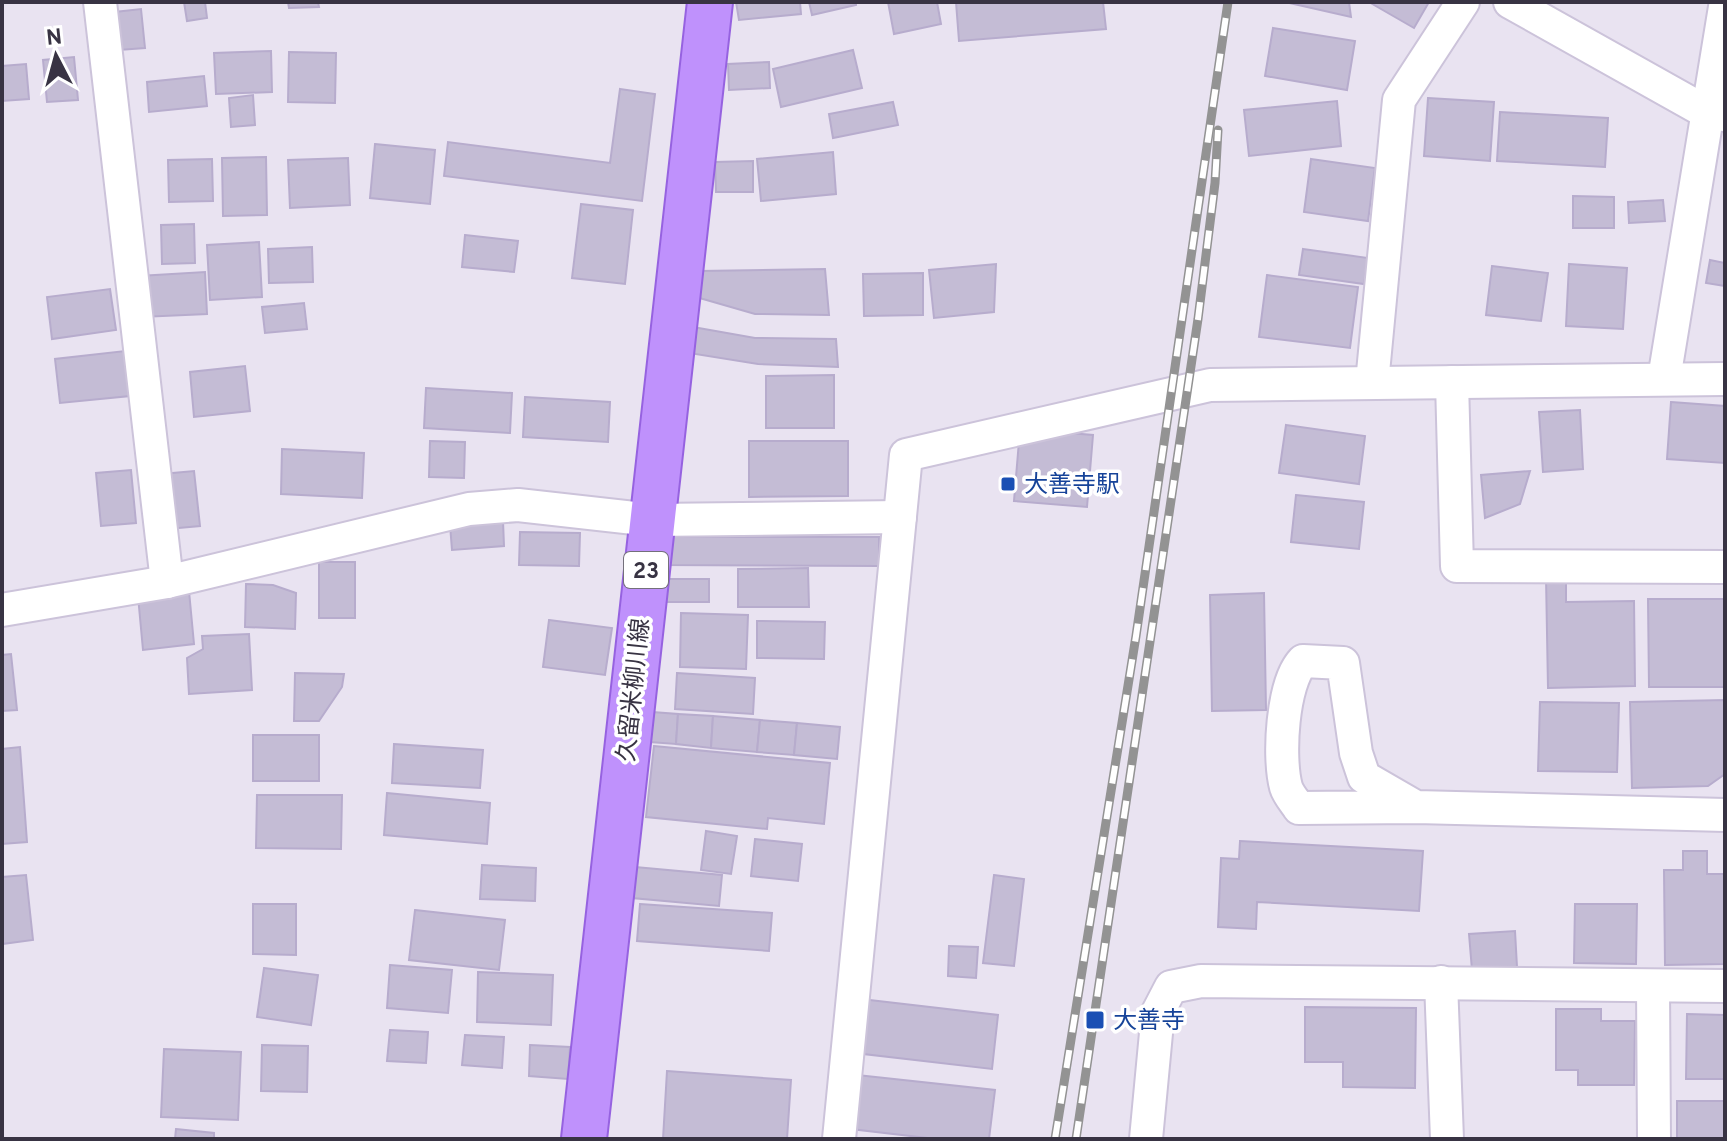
<svg xmlns="http://www.w3.org/2000/svg" width="1727" height="1141" font-family="Overpass,'Noto Sans JP',sans-serif">
<rect width="100%" height="100%" fill="#e9e3f1"/>
<g fill="#c4bcd5" stroke="#b7accd" stroke-width="2">
<polygon points="184,2 205,2 207,18 187,21"/>
<polygon points="288,2 318,2 319,7 289,8"/>
<polygon points="736,2 800,2 801,14 739,20"/>
<polygon points="809,2 856,2 856,5 812,15"/>
<polygon points="888,2 937,2 941,24 894,34"/>
<polygon points="956,2 1103,2 1106,29 959,41"/>
<polygon points="1285,2 1349,2 1351,17"/>
<polygon points="1369,2 1429,2 1414,28"/>
<polygon points="141,9 145,48 119,50 115,12"/>
<polygon points="1273,28 1355,41 1347,90 1265,76"/>
<polygon points="853,50 862,88 781,107 773,69"/>
<polygon points="271,51 272,92 216,94 214,53"/>
<polygon points="289,52 336,53 335,103 288,102"/>
<polygon points="74,57 78,100 47,102 43,60"/>
<polygon points="769,62 770,88 729,90 728,64"/>
<polygon points="26,64 29,99 2,101 2,66"/>
<polygon points="204,76 207,106 149,112 147,82"/>
<polygon points="620,89 655,94 642,201 444,176 448,142 610,163"/>
<polygon points="253,95 255,125 231,127 229,98"/>
<polygon points="1428,98 1494,102 1490,161 1424,156"/>
<polygon points="1337,101 1341,146 1249,156 1244,110"/>
<polygon points="893,102 898,125 833,138 829,114"/>
<polygon points="1500,112 1608,118 1605,167 1497,161"/>
<polygon points="375,144 435,150 430,204 370,198"/>
<polygon points="833,152 836,194 761,201 757,159"/>
<polygon points="266,157 267,215 223,216 222,158"/>
<polygon points="348,158 350,205 290,208 288,160"/>
<polygon points="212,159 213,201 169,202 168,160"/>
<polygon points="1311,159 1375,168 1368,221 1304,212"/>
<polygon points="753,161 753,192 716,192 715,162"/>
<polygon points="1573,196 1614,197 1614,228 1573,228"/>
<polygon points="1663,200 1665,221 1629,223 1628,202"/>
<polygon points="581,204 633,210 625,284 572,278"/>
<polygon points="194,224 195,263 162,264 161,225"/>
<polygon points="465,235 518,241 514,272 462,267"/>
<polygon points="259,242 262,297 210,300 207,245"/>
<polygon points="312,247 313,282 269,283 268,249"/>
<polygon points="1303,249 1368,258 1364,284 1299,275"/>
<polygon points="1710,260 1725,263 1725,286 1706,283"/>
<polygon points="996,264 994,312 934,318 929,270"/>
<polygon points="1569,264 1627,268 1623,329 1566,326"/>
<polygon points="1492,266 1548,273 1541,321 1486,315"/>
<polygon points="825,269 829,315 755,314 696,297 700,271"/>
<polygon points="205,272 207,314 141,317 139,276"/>
<polygon points="923,273 923,315 864,316 863,274"/>
<polygon points="1267,275 1358,287 1350,348 1259,337"/>
<polygon points="110,289 116,330 52,339 47,297"/>
<polygon points="304,303 307,329 265,333 262,307"/>
<polygon points="693,327 755,338 836,339 838,367 758,364 689,353"/>
<polygon points="125,351 130,396 60,403 55,359"/>
<polygon points="245,366 250,411 194,417 190,372"/>
<polygon points="834,375 834,428 766,428 766,376"/>
<polygon points="426,388 512,393 510,433 424,428"/>
<polygon points="525,397 610,402 608,442 523,437"/>
<polygon points="1671,402 1725,406 1725,463 1667,459"/>
<polygon points="1580,410 1583,469 1543,472 1539,412"/>
<polygon points="1286,425 1365,436 1359,484 1279,473"/>
<polygon points="1020,429 1093,435 1087,507 1014,501"/>
<polygon points="430,441 465,442 464,478 429,477"/>
<polygon points="749,441 848,441 848,496 749,497"/>
<polygon points="282,449 364,453 362,498 281,494"/>
<polygon points="131,470 136,523 101,526 96,473"/>
<polygon points="194,471 200,526 168,529 162,474"/>
<polygon points="1530,471 1520,504 1485,518 1481,475"/>
<polygon points="1296,495 1364,502 1359,549 1291,542"/>
<polygon points="503,521 504,546 452,550 450,525"/>
<polygon points="520,532 580,533 579,566 519,565"/>
<polygon points="663,537 879,537 879,566 662,565"/>
<rect x="319" y="562" width="36" height="56"/>
<polygon points="808,568 809,607 738,607 738,569"/>
<polygon points="1546,577 1566,577 1566,602 1634,601 1635,686 1548,688"/>
<rect x="656" y="579" width="53" height="23"/>
<polygon points="246,584 273,585 296,593 295,629 245,627"/>
<polygon points="189,591 194,644 143,650 138,596"/>
<polygon points="1264,593 1266,710 1212,711 1210,595"/>
<polygon points="1648,599 1725,599 1725,687 1649,687"/>
<polygon points="681,613 748,615 746,669 680,667"/>
<polygon points="549,620 612,628 605,675 543,667"/>
<polygon points="757,621 825,622 824,659 757,658"/>
<polygon points="249,634 252,690 189,694 187,658 203,649 202,636"/>
<polygon points="11,654 17,710 2,711 2,655"/>
<polygon points="295,673 344,674 342,687 319,721 294,721"/>
<polygon points="677,673 755,678 753,714 675,709"/>
<polygon points="1725,700 1725,774 1708,786 1632,788 1630,702"/>
<polygon points="1540,702 1619,703 1617,772 1538,771"/>
<polygon points="639,711 678,714 676,744 636,741"/>
<polygon points="678,714 713,716 711,748 676,744"/>
<polygon points="713,716 760,720 757,752 711,748"/>
<polygon points="760,720 797,723 794,755 757,752"/>
<polygon points="797,723 840,727 837,759 794,755"/>
<rect x="253" y="735" width="66" height="46"/>
<polygon points="394,744 483,750 480,788 392,783"/>
<polygon points="654,746 830,763 824,824 768,818 767,829 646,817"/>
<polygon points="20,747 27,842 2,844 2,749"/>
<polygon points="387,793 490,803 487,844 384,835"/>
<polygon points="257,795 342,795 341,849 256,848"/>
<polygon points="706,831 737,836 731,874 701,870"/>
<polygon points="755,839 802,844 798,881 751,876"/>
<polygon points="1240,841 1423,851 1419,911 1257,902 1256,929 1218,927 1221,858 1239,859"/>
<polygon points="1683,851 1707,851 1707,874 1725,874 1725,964 1665,965 1664,870 1683,870"/>
<polygon points="482,865 536,868 535,901 480,899"/>
<polygon points="635,867 722,875 719,906 632,898"/>
<polygon points="26,875 33,940 2,944 2,877"/>
<polygon points="994,875 1024,879 1014,966 983,963"/>
<polygon points="253,904 296,904 296,955 253,954"/>
<polygon points="640,904 772,913 769,951 637,941"/>
<polygon points="1575,904 1637,904 1636,964 1574,963"/>
<polygon points="415,910 505,920 499,970 409,960"/>
<polygon points="1515,931 1517,967 1472,970 1469,934"/>
<polygon points="949,946 978,947 976,978 948,976"/>
<polygon points="390,965 452,970 448,1013 387,1008"/>
<polygon points="264,968 318,975 311,1025 257,1017"/>
<polygon points="478,972 553,975 551,1025 477,1022"/>
<polygon points="861,999 998,1015 992,1069 855,1053"/>
<polygon points="1305,1007 1416,1008 1415,1088 1343,1087 1343,1062 1305,1062"/>
<polygon points="1556,1009 1601,1009 1601,1021 1635,1021 1634,1085 1578,1085 1578,1070 1556,1070"/>
<polygon points="1687,1014 1725,1015 1725,1079 1686,1079"/>
<polygon points="390,1030 428,1032 426,1063 387,1061"/>
<polygon points="465,1035 504,1037 502,1068 462,1065"/>
<polygon points="262,1045 308,1046 307,1092 261,1091"/>
<polygon points="530,1045 570,1047 568,1079 529,1076"/>
<polygon points="164,1049 241,1052 238,1120 161,1117"/>
<polygon points="667,1071 791,1080 787,1139 663,1139"/>
<polygon points="857,1075 995,1090 989,1139 936,1139 851,1129"/>
<polygon points="1677,1101 1724,1101 1725,1139 1677,1139"/>
<polygon points="176,1129 214,1133 214,1139 175,1139"/>
</g>
<g fill="none" stroke-linecap="round" stroke-linejoin="round">
<defs>
<g id="street">
<polyline points="100,2 167,582"/>
<polyline points="1510,2 1708,113 1725,115"/>
<polyline points="1664,379 1725,7"/>
<polyline points="1452,382 1457,566 1725,567"/>
<polyline points="1372,383 1399,100 1463,2"/>
<polyline points="2,610 167,582 469,509 518,505 652,520 900,517"/>
<path d="M1416 807 1364 777 1356 753 1343 663 1303 661C1282 683 1278 758 1286 787 1288 794 1295 802 1299 808L1416 807 1725 815"/>
<polyline points="1441,982 1447,1139"/>
<polyline points="1653,987 1654,1139"/>
<polyline points="839,1139 906,455 1210,385 1725,379"/>
<polyline points="1146,1139 1158,1012 1171,987 1201,981 1725,986"/>
</g>
<polyline id="primary" points="584,1139 710,2"/>
</defs>
<use href="#street" stroke="#ccc3da" stroke-width="36"/>
<use href="#primary" stroke="#9662e0" stroke-width="48"/>
<use href="#street" stroke="#fff" stroke-width="32"/>
<use href="#primary" stroke="#bf91fc" stroke-width="44"/>
<defs>
<g id="rail">
<polyline points="1055,1139 1136,636 1228,2"/>
<polyline points="1076,1139 1198,319 1215,183 1218,130"/>
</g>
</defs>
<use href="#rail" stroke="#939393" stroke-width="9"/>
<use href="#rail" stroke="#fff" stroke-width="6" stroke-dasharray="18" stroke-linecap="butt"/>
</g>
<g fill="#1a4fb4" stroke="#fff" stroke-width="3">
<rect x="1000" y="476" width="16" height="16" rx="4"/>
<rect x="1085" y="1010" width="20" height="20" rx="4"/>
</g>
<g text-anchor="middle" stroke-width="7" stroke-linejoin="round" paint-order="stroke">
<rect fill="#fff" stroke="#74707b" stroke-width="2" x="624" y="552" width="44" height="36" rx="6"/>
<g font-size="22" font-weight="bold" fill="#383343">
<text x="646" y="578">23</text>
</g>
<g font-size="24" fill="#164399" stroke="#fff" text-anchor="start">
<text x="1024" y="492">大善寺駅</text>
<text x="1113" y="1028">大善寺</text>
</g>
<g font-size="24" fill="#383343" stroke="#fff">
<text transform="translate(633 690) rotate(-84)" y="8">久留米柳川線</text>
</g>
</g>
<rect width="1727" height="1141" fill="none" stroke="#383343" stroke-width="8"/>
<g transform="translate(56 56) rotate(354)" stroke="#ffffff" stroke-width="6" paint-order="stroke">
<path d="M0-6L14 30L0 20L-14 30Z" fill="#383343"/>
<text y="-12" font-size="22" font-weight="bold" text-anchor="middle" fill="#383343">N</text>
</g>
</svg>
